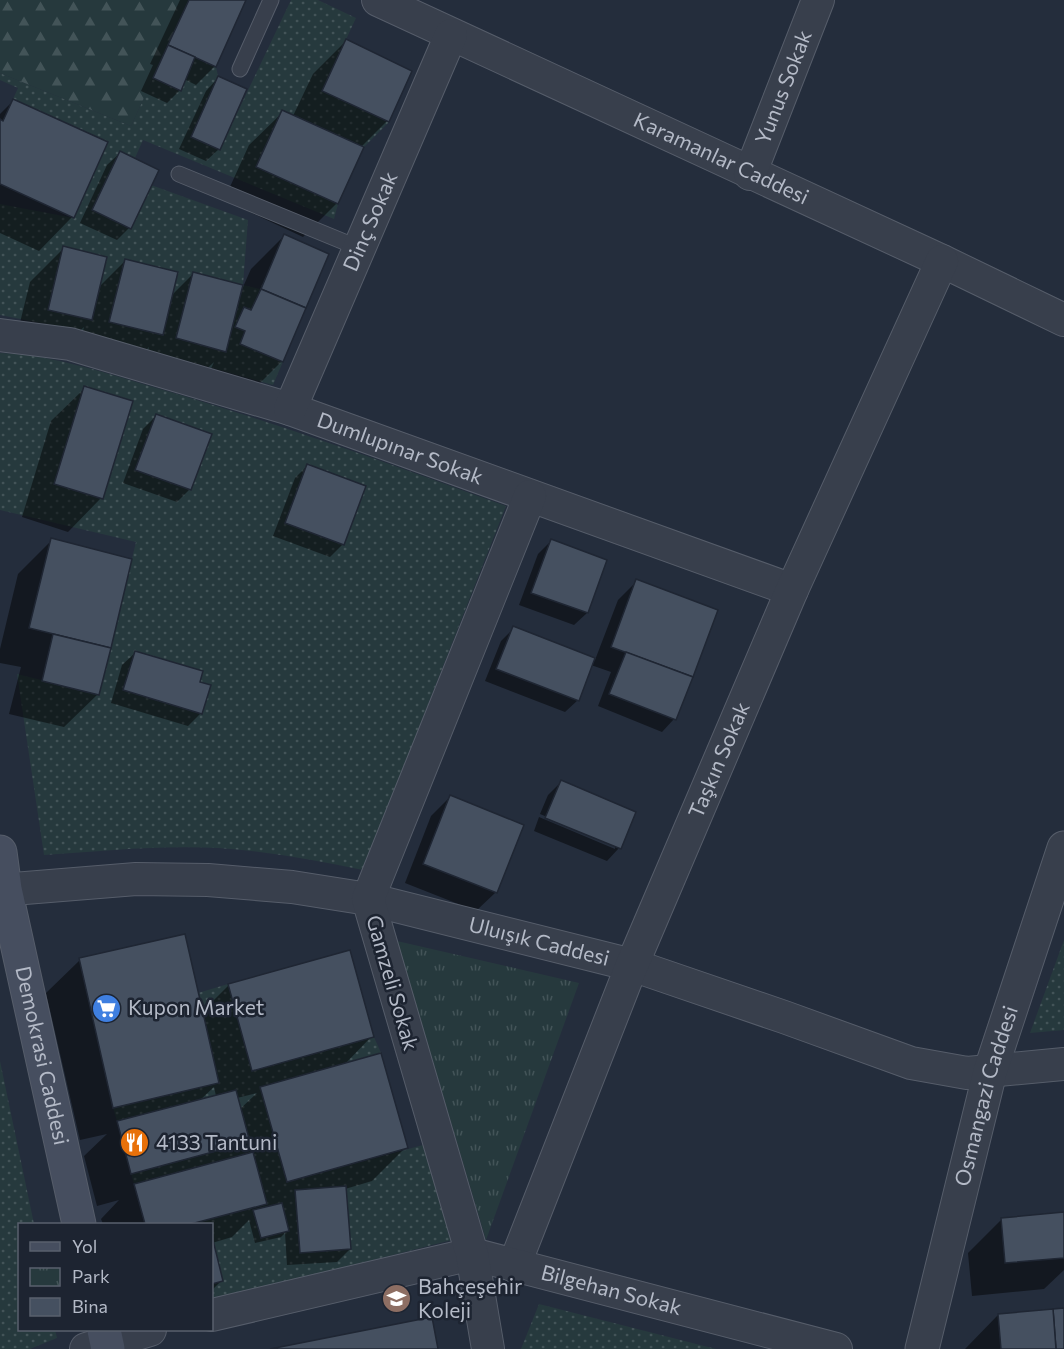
<svg xmlns="http://www.w3.org/2000/svg" width="1064" height="1349" font-family="Commissioner,sans-serif">
<defs>
<pattern id="grass-dots" width="8" height="8" patternUnits="userSpaceOnUse" patternTransform="scale(1.5)"><rect width="8" height="8" fill="#26393d"/><path d="M2 2h.1M6 6h.1" fill="none" stroke="#435458" stroke-width="1.8" stroke-linecap="round"/></pattern>
<pattern id="forest-firs" width="22" height="20" patternUnits="userSpaceOnUse" patternTransform="scale(1.5)"><rect width="22" height="20" fill="#26393d"/><path d="M5 1l3.5 6h-7zM16 11l3.5 6h-7z" fill="#435458"/></pattern>
<pattern id="park-tufts" width="24" height="20" patternUnits="userSpaceOnUse" patternTransform="scale(1.5)"><rect width="24" height="20" fill="#26393d"/><path d="M3 7l-1-3M5 7V3M7 7l1-3M15 17l-1-3M17 17v-4M19 17l1-3" fill="none" stroke="#435458"/></pattern>
</defs>
<rect width="100%" height="100%" fill="#242d3c"/>
<g fill="url(#grass-dots)">
<polygon points="291,0 318,0 356,18 322,91 389,122 364,147 283,110 257,166 338,204 334,219 143,140 135,158 120,151 92,210 131,228 151,185 248,220 243,285 260,289 284,234 329,254 273,385 77,330 0,315 0,204 74,218 108,142 13,99 18,88 0,80 0,73 131,126 153,78 181,91 195,57 216,67 218,76 191,136 220,149"/>
<path d="M0 353C55 355 108 374 160 389 277 423 391 464 506 506L363 870C315 860 267 851 218 848 160 845 102 851 44 855L17 674 99 694 136 542 0 510Z"/>
<polygon points="1064,940 1064,1030 1030,1033"/>
<polygon points="228,984 252,1071 374,1037 381,1053 260,1087 287,1182 423,1145 452,1240 212,1301 212,1224 191,1224 267,1204 253,1152 134,1184 131,1174 250,1142 236,1090 117,1121 113,1108 219,1083 198,993"/>
<polygon points="0,1061 34,1224 20,1224 20,1330 55,1330 57,1338 30,1349 0,1349"/>
<polygon points="539,1304 716,1349 521,1349"/>
</g>
<polygon fill="url(#forest-firs)" points="0,0 189,0 131,126 0,73"/>
<polygon fill="url(#park-tufts)" points="397,941 579,983 486,1240"/>
<g fill="#0007" fill-rule="evenodd">
<polygon points="180,0 244,0 215,66 196,85 184,79 180,90 167,103 141,91 153,65 150,64"/>
<polygon points="346,41 387,121 361,147 337,203 303,237 224,200 249,145 283,112 293,116 313,74"/>
<polygon points="218,78 219,149 206,161 179,149 206,91"/>
<polygon points="13,101 72,217 39,251 0,233 0,114"/>
<polygon points="120,153 129,228 117,240 80,223 107,165"/>
<polygon points="284,236 327,255 281,362 248,395 207,378 214,362 191,384 143,372 149,347 129,368 77,356 84,327 57,353 15,343 30,282 64,248 98,288 125,261 171,296 193,274 243,287 251,269"/>
<polygon points="85,388 101,498 68,532 22,517 51,421"/>
<polygon points="156,416 190,489 177,502 123,483 143,429"/>
<polygon points="308,465 343,544 330,557 273,536 295,478"/>
<polygon points="52,540 130,560 98,694 64,727 9,714 21,667 0,663 0,649 18,574"/>
<polygon points="551,541 605,561 587,613 574,625 519,605 538,554"/>
<polygon points="637,581 674,719 662,732 598,706 611,672 591,665 578,700 565,712 485,681 501,641 514,628 595,660 618,600"/>
<polygon points="135,653 198,683 201,713 188,726 111,703 122,665"/>
<polygon points="561,782 634,812 619,848 607,861 534,831 539,817 615,849 615,845 540,814 548,795"/>
<polygon points="450,797 522,825 495,893 476,911 405,883 431,816"/>
<path d="M80 960 201 1013 228 986 372 1036 344 1065 406 1147 372 1181 345 1189 350 1249 337 1262 287 1265 285 1233 281 1237 255 1243 249 1220 232 1237 212 1243 221 1281 212 1290V1224H103L101 1219 119 1200 97 1206 84 1156 107 1134 80 1140 46 993ZM214 1087 216 1096 199 1101ZM257 1093 240 1109 237 1098Z"/>
<polygon points="1064,1213 1064,1270 1044,1289 972,1296 968,1253 1002,1219"/>
<polygon points="1064,1310 1064,1349 965,1349 998,1315"/>
</g>
<g fill="#455060" stroke="#1f2633" stroke-width="1.5">
<polygon points="189,0 246,0 216,67 168,45"/>
<polygon points="346,39 412,71 389,122 322,91"/>
<polygon points="168,45 195,57 181,91 153,78"/>
<polygon points="218,76 247,89 220,150 191,137"/>
<polygon points="13,99 108,142 74,218 0,184 0,119 3,121"/>
<polygon points="282,110 364,147 338,204 256,167"/>
<polygon points="120,151 159,170 131,229 92,210"/>
<polygon points="284,234 329,254 306,308 261,289"/>
<polygon points="63,246 107,257 92,320 48,310"/>
<polygon points="125,259 178,272 163,335 109,322"/>
<polygon points="193,272 243,285 226,352 176,338"/>
<polygon points="261,289 306,308 283,362 240,344 245,331 235,327 244,307 251,310"/>
<polygon points="84,386 133,401 103,499 54,484"/>
<polygon points="156,414 212,434 191,490 135,470"/>
<polygon points="307,464 366,486 344,545 285,523"/>
<polygon points="51,538 132,559 111,648 29,628"/>
<polygon points="551,539 607,560 588,613 531,593"/>
<polygon points="636,579 718,610 693,677 611,647"/>
<polygon points="513,626 595,658 579,701 496,669"/>
<polygon points="53,634 111,648 99,695 42,681"/>
<polygon points="135,651 203,671 200,682 211,685 202,714 123,690"/>
<polygon points="626,652 693,677 676,720 609,694"/>
<polygon points="561,780 636,812 621,849 545,818"/>
<polygon points="450,795 524,825 497,893 423,864"/>
<polygon points="185,934 219,1083 113,1108 79,958"/>
<polygon points="350,950 374,1037 252,1071 228,984"/>
<polygon points="381,1053 408,1148 287,1182 260,1087"/>
<polygon points="236,1090 250,1142 131,1174 117,1121"/>
<polygon points="253,1152 267,1204 191,1224 145,1224 134,1184"/>
<polygon points="346,1186 351,1249 300,1253 295,1190"/>
<polygon points="282,1203 289,1231 261,1238 253,1210"/>
<polygon points="1064,1212 1064,1258 1005,1263 1001,1218"/>
<polygon points="212,1236 223,1281 212,1284"/>
<polygon points="1064,1308 1064,1349 1056,1349 1053,1309"/>
<polygon points="1053,1309 1056,1349 1001,1349 998,1314"/>
<polygon points="432,1317 438,1349 270,1349"/>
</g>
<g fill="none" stroke-linecap="round" stroke-linejoin="round">
<defs>
<g id="service">
<polyline points="240,69 271,0"/>
<polyline points="179,174 359,248"/>
</g>
<g id="minor">
<path id="s1" d="M378 0 942 261 1064 320"/>
<path id="s2" d="M750 174 818 0"/>
<path id="s3" d="M0 335 70 344 290 409 792 590"/>
<path id="s4" d="M290 409 451 35"/>
<path id="s5" d="M0 890 136 879 208 880 292 887 368 899 632 965 784 1017 911 1063 967 1073 1064 1064"/>
<path id="s6" d="M514 1266 632 965 792 590 942 261"/>
<path id="s7" d="M212 1315 472 1254 836 1349"/>
<polyline points="86,1349 150,1330"/>
<polyline points="488,1349 472,1254 368,899 530,496"/>
</g>
<g id="tertiary">
<path id="s8" d="M922 1349 990 1072 1064 848"/>
</g>
<g id="secondary">
<path id="s9" d="M0 852 5 889 79 1224"/>
<polyline points="104,1330 108,1349"/>
</g>
</defs>
<use href="#service" stroke="#565d6a" stroke-width="17"/>
<use href="#minor" stroke="#565d6a" stroke-width="34"/>
<use href="#tertiary" stroke="#565d6a" stroke-width="35"/>
<use href="#secondary" stroke="#565d6a" stroke-width="35"/>
<use href="#service" stroke="#383f4c" stroke-width="15"/>
<use href="#minor" stroke="#383f4c" stroke-width="32"/>
<use href="#tertiary" stroke="#383f4c" stroke-width="33"/>
<use href="#secondary" stroke="#464e5f" stroke-width="33"/>
</g>
<defs>
<symbol id="supermarket-disc" viewBox="-11 -11 22 22"><circle r="9.5" fill="#3f7fe0" stroke="#1d2431"/><path d="M-6-5.5h2.5l.6 2H6L4.5 2H-2.5L-4.4-4H-6ZM-1.5 3.2a1.3 1.3 0 1 0 .1 0ZM3 3.2a1.3 1.3 0 1 0 .1 0Z" fill="#fff"/></symbol>
<symbol id="restaurant-disc" viewBox="-11 -11 22 22"><circle r="9.5" fill="#e8710a" stroke="#1d2431"/><path d="M-5-6h1v4h1v-4h1v4h1v-4h1v5L-1.5 .5V6h-2V.5L-5-1ZM5-6V6H3V1.5H1.5Q1.5-4 5-6Z" fill="#fff"/></symbol>
<symbol id="school-disc" viewBox="-11 -11 22 22"><circle r="9.5" fill="#8d6e63" stroke="#1d2431"/><path d="M0-5L7-2L0 1L-7-2ZM-4 1L0 2.5L4 1V4Q0 6-4 4Z" fill="#fff"/></symbol>
</defs>
<g fill-rule="evenodd">
<use href="#supermarket-disc" x="90" y="992" width="33" height="33"/>
<use href="#restaurant-disc" x="118" y="1126" width="33" height="33"/>
<use href="#school-disc" x="380" y="1282" width="33" height="33"/>
</g>
<g text-anchor="middle" stroke-width="5" stroke-linejoin="round" paint-order="stroke">
<g font-size="21" fill="#b4bac7" stroke="#1d2431">
<text dy="7" stroke="none"><textPath href="#s2" startOffset="93">Yunus Sokak</textPath></text>
<text dy="7" stroke="none"><textPath href="#s1" startOffset="378">Karamanlar Caddesi</textPath></text>
<text dy="7" stroke="none"><textPath href="#s4" startOffset="204">Dinç Sokak</textPath></text>
<text dy="7" stroke="none"><textPath href="#s3" startOffset="417">Dumlupınar Sokak</textPath></text>
<text dy="7" stroke="none"><textPath href="#s6" startOffset="546">Taşkın Sokak</textPath></text>
<text dy="7" stroke="none"><textPath href="#s5" startOffset="546">Uluışık Caddesi</textPath></text>
<text transform="translate(392 983) rotate(74)" y="7">Gamzeli Sokak</text>
<text dy="7" stroke="none"><textPath href="#s9" startOffset="208">Demokrasi Caddesi</textPath></text>
<text dy="7" stroke="none"><textPath href="#s8" startOffset="261">Osmangazi Caddesi</textPath></text>
<text dy="7" stroke="none"><textPath href="#s7" startOffset="411">Bilgehan Sokak</textPath></text>
</g>
<g font-size="21" fill="#b4bac7" stroke="#1d2431" text-anchor="start">
<text x="128" y="1015">Kupon Market</text>
<text x="156" y="1150">4133 Tantuni</text>
<text x="418" y="1294">Bahçeşehir<tspan x="418" dy="24">Koleji</tspan></text>
</g>
</g>
<rect x="18" y="1223" width="195" height="108" fill="#1d2431" stroke="#59606d" stroke-width="1.5"/>
<rect x="30" y="1242" width="30" height="9" fill="#464e5f" stroke="#59606d" stroke-width="1.5"/>
<text x="72" y="1253" font-size="18" fill="#b4bac7">Yol</text>
<rect x="30" y="1268" width="30" height="18" fill="url(#park-tufts)" stroke="#59606d" stroke-width="1.5"/>
<text x="72" y="1283" font-size="18" fill="#b4bac7">Park</text>
<rect x="30" y="1298" width="30" height="18" fill="#455060" stroke="#59606d" stroke-width="1.5"/>
<text x="72" y="1313" font-size="18" fill="#b4bac7">Bina</text>
</svg>
